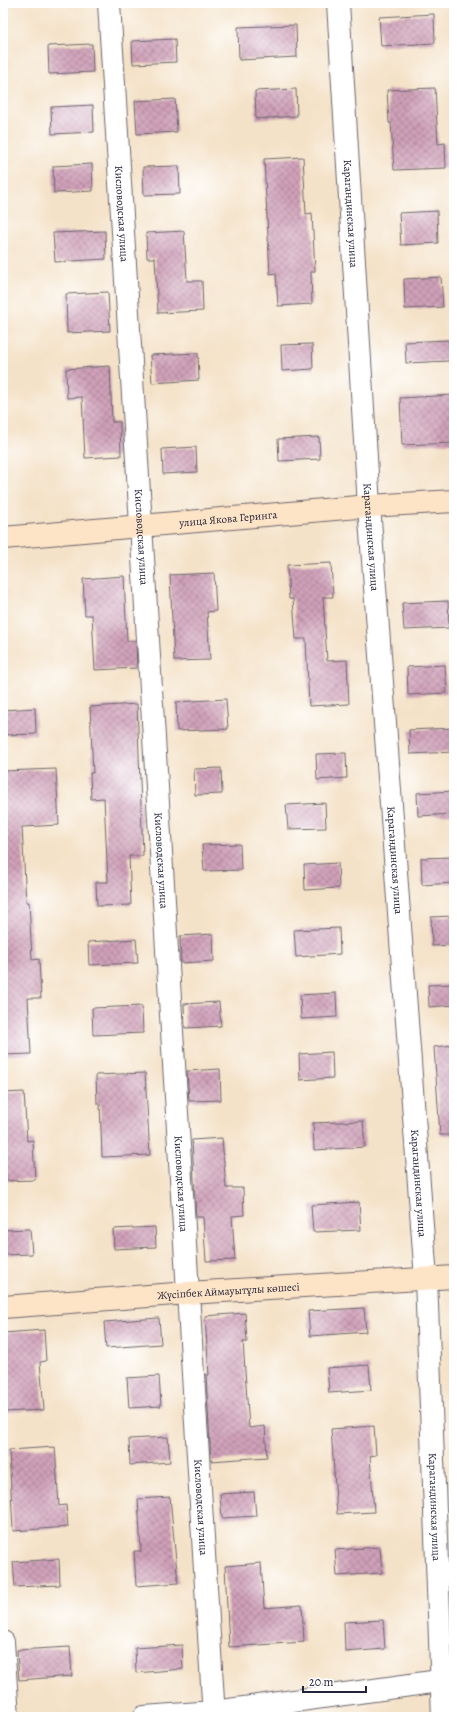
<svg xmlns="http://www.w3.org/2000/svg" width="457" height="1720" font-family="Alegreya,serif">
<defs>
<pattern id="building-cross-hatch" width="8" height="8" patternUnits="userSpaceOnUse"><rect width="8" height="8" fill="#d0a1b9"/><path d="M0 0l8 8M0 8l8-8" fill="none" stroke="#a88398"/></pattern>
</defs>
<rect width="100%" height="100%" fill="#fff"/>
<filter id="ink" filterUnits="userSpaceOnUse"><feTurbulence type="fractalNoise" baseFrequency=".025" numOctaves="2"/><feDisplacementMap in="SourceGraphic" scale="8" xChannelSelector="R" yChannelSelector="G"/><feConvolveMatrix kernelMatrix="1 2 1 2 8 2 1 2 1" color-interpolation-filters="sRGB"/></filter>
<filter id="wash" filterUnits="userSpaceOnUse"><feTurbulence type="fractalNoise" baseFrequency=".012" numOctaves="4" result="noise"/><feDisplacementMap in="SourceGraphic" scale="16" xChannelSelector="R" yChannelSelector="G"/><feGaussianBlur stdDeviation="0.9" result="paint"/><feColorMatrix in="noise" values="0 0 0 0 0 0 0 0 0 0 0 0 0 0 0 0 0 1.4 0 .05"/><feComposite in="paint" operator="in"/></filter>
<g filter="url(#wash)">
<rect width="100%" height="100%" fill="#f4e2c8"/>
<g id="blocks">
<g fill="url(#building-cross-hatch)">
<polygon points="434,14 435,43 381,46 379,17"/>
<polygon points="296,25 297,57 239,60 238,27"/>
<polygon points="175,39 176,62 133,64 132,41"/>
<polygon points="92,44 93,72 49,74 48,46"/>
<polygon points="435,88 438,144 445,143 446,168 394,170 391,123 389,123 387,90"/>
<polygon points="296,89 297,116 256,119 255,91"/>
<polygon points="175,99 177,132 137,134 135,101"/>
<polygon points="93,105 94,132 52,134 51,107"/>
<polygon points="303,157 306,214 312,213 315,271 311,272 312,304 278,306 276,273 270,274 264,159"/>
<polygon points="92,164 93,191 54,193 53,166"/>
<polygon points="179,166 180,194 144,195 143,167"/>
<polygon points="437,211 438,243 401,245 399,213"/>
<polygon points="105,231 106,259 55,262 53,233"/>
<polygon points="184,231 187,281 202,281 203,311 158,313 155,258 147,258 146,233"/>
<polygon points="441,277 443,307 405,309 404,279"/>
<polygon points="108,292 110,331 67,333 66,294"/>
<polygon points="449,340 450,361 406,363 405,342"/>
<polygon points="312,344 313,369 282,371 281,345"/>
<polygon points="198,353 199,380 152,383 150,355"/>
<polygon points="110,366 112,422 120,422 121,456 85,458 82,397 67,398 66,369"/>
<polygon points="454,395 454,443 402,445 400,398"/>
<polygon points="319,437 320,459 279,461 278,439"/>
<polygon points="196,447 197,472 163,474 162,449"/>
<polygon points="331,563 333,597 323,597 327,661 347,660 349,704 309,706 306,639 296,639 293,599 289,599 287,565"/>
<polygon points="214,573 216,611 207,612 210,660 174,661 170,575"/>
<polygon points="124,576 127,641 136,641 137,668 95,670 92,615 85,615 83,579"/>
<polygon points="448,601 449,628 404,630 402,603"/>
<polygon points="445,665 447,693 408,695 407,667"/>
<polygon points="226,699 228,729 177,731 176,702"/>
<polygon points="137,704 143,856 129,856 131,905 97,906 96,882 108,882 104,798 91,799 90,773 93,773 90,707"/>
<polygon points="35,708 36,734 3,735 3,710"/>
<polygon points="454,728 454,752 410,754 409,730"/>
<polygon points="346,753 347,778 317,780 316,754"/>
<polygon points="221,768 222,794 195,795 194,769"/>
<polygon points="56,769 59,825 22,827 26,902 29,902 32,960 39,959 41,998 28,998 31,1054 3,1055 3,771"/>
<polygon points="454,791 454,814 418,816 417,793"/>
<polygon points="325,803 326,828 288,829 286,805"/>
<polygon points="240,844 241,870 204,871 202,845"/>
<polygon points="454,857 454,883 422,885 421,858"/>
<polygon points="338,863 339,888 305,890 304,865"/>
<polygon points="454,916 454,945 432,946 431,917"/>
<polygon points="339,928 340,954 296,957 294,930"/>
<polygon points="213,934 214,961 181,963 180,936"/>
<polygon points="136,939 138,963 89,965 88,942"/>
<polygon points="454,984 454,1005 429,1007 428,985"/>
<polygon points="336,993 337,1017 301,1019 300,995"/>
<polygon points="219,1002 221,1026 185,1028 184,1004"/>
<polygon points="142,1006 143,1033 93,1035 92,1008"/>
<polygon points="454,1045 454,1135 440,1135 434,1047"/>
<polygon points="332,1052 333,1078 300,1080 299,1054"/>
<polygon points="220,1069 221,1100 189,1101 187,1071"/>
<polygon points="145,1073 150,1155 102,1157 100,1103 97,1103 96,1075"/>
<polygon points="24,1092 27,1141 33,1140 35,1180 3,1181 3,1093"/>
<polygon points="363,1121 365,1147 314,1150 313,1123"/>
<polygon points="222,1138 226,1188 243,1188 244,1215 232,1216 235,1260 206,1261 203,1217 196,1217 192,1140"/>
<polygon points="359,1202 361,1230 313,1232 311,1205"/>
<polygon points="155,1227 156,1247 114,1249 113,1229"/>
<polygon points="30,1229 32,1254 3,1255 3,1230"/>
<polygon points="364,1308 366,1332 310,1336 308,1311"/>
<polygon points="245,1313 247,1342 243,1342 249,1428 265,1426 267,1457 211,1461 206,1375 209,1375 205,1316"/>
<polygon points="159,1318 161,1344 106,1348 104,1322"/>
<polygon points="44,1330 46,1361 40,1362 44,1410 3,1412 3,1333"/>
<polygon points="369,1365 371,1390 329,1393 327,1368"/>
<polygon points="159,1376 161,1406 129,1408 127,1378"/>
<polygon points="374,1426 376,1455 370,1456 374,1512 337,1514 331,1429"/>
<polygon points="168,1437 170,1462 130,1465 129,1439"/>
<polygon points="55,1447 59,1506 66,1505 68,1527 13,1531 9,1450"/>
<polygon points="254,1492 256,1516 222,1518 220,1494"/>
<polygon points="170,1497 178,1583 136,1586 134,1551 141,1551 138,1499"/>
<polygon points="380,1547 382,1573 337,1576 335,1550"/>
<polygon points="59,1559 60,1585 15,1587 13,1562"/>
<polygon points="261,1563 264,1608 302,1605 304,1642 229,1647 225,1566"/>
<polygon points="383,1620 385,1649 345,1652 344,1622"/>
<polygon points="182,1645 183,1669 136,1673 135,1648"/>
<polygon points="70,1647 72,1676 19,1680 17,1650"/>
</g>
</g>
</g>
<g filter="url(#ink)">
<use href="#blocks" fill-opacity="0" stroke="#6c656c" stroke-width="1"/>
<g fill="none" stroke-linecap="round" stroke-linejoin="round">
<defs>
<g id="street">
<path id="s1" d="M109 3 214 1717"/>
<path id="s2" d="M338 3 369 506 426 1279 443 1717"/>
<polyline points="3,1642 8,1717"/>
<polyline points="144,1717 214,1712 454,1679"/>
</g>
<g id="secondary">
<path id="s3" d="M3 538 369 506 454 501"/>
<path id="s4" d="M3 1307 188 1293 454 1277"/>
</g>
</defs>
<use href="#street" stroke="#6c656c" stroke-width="24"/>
<use href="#secondary" stroke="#6c656c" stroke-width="24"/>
<use href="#street" stroke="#fff" stroke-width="22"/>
<use href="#secondary" stroke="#fee4c6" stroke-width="22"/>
</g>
</g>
<g text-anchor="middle" stroke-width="3" stroke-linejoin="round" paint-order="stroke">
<g font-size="11" fill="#22223b" stroke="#fff">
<text dy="4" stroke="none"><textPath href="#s1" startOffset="211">Кисловодская улица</textPath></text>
<text dy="4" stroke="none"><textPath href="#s2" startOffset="211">Карагандинская улица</textPath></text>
<text dy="4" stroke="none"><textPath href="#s3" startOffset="226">улица Якова Геринга</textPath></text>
<text dy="4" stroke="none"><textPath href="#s1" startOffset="535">Кисловодская улица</textPath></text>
<text dy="4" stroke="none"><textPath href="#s2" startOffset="535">Карагандинская улица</textPath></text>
<text dy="4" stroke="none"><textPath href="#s1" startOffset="859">Кисловодская улица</textPath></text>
<text dy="4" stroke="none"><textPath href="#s2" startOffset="859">Карагандинская улица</textPath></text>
<text dy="4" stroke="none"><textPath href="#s1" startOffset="1183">Кисловодская улица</textPath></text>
<text dy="4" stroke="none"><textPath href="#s2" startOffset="1183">Карагандинская улица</textPath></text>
<text dy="4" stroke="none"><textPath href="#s4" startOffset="226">Жүсіпбек Аймауытұлы көшесі</textPath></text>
<text dy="4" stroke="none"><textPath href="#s2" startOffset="1507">Карагандинская улица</textPath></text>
<text dy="4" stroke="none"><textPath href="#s1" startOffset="1507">Кисловодская улица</textPath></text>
</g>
</g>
<rect width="457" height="1720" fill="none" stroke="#fff" stroke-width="16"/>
<path d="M303 1686v6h63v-6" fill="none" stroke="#22223b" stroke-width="2"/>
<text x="309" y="1686" font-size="12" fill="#22223b" stroke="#ffffff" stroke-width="3" paint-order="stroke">20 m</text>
</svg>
